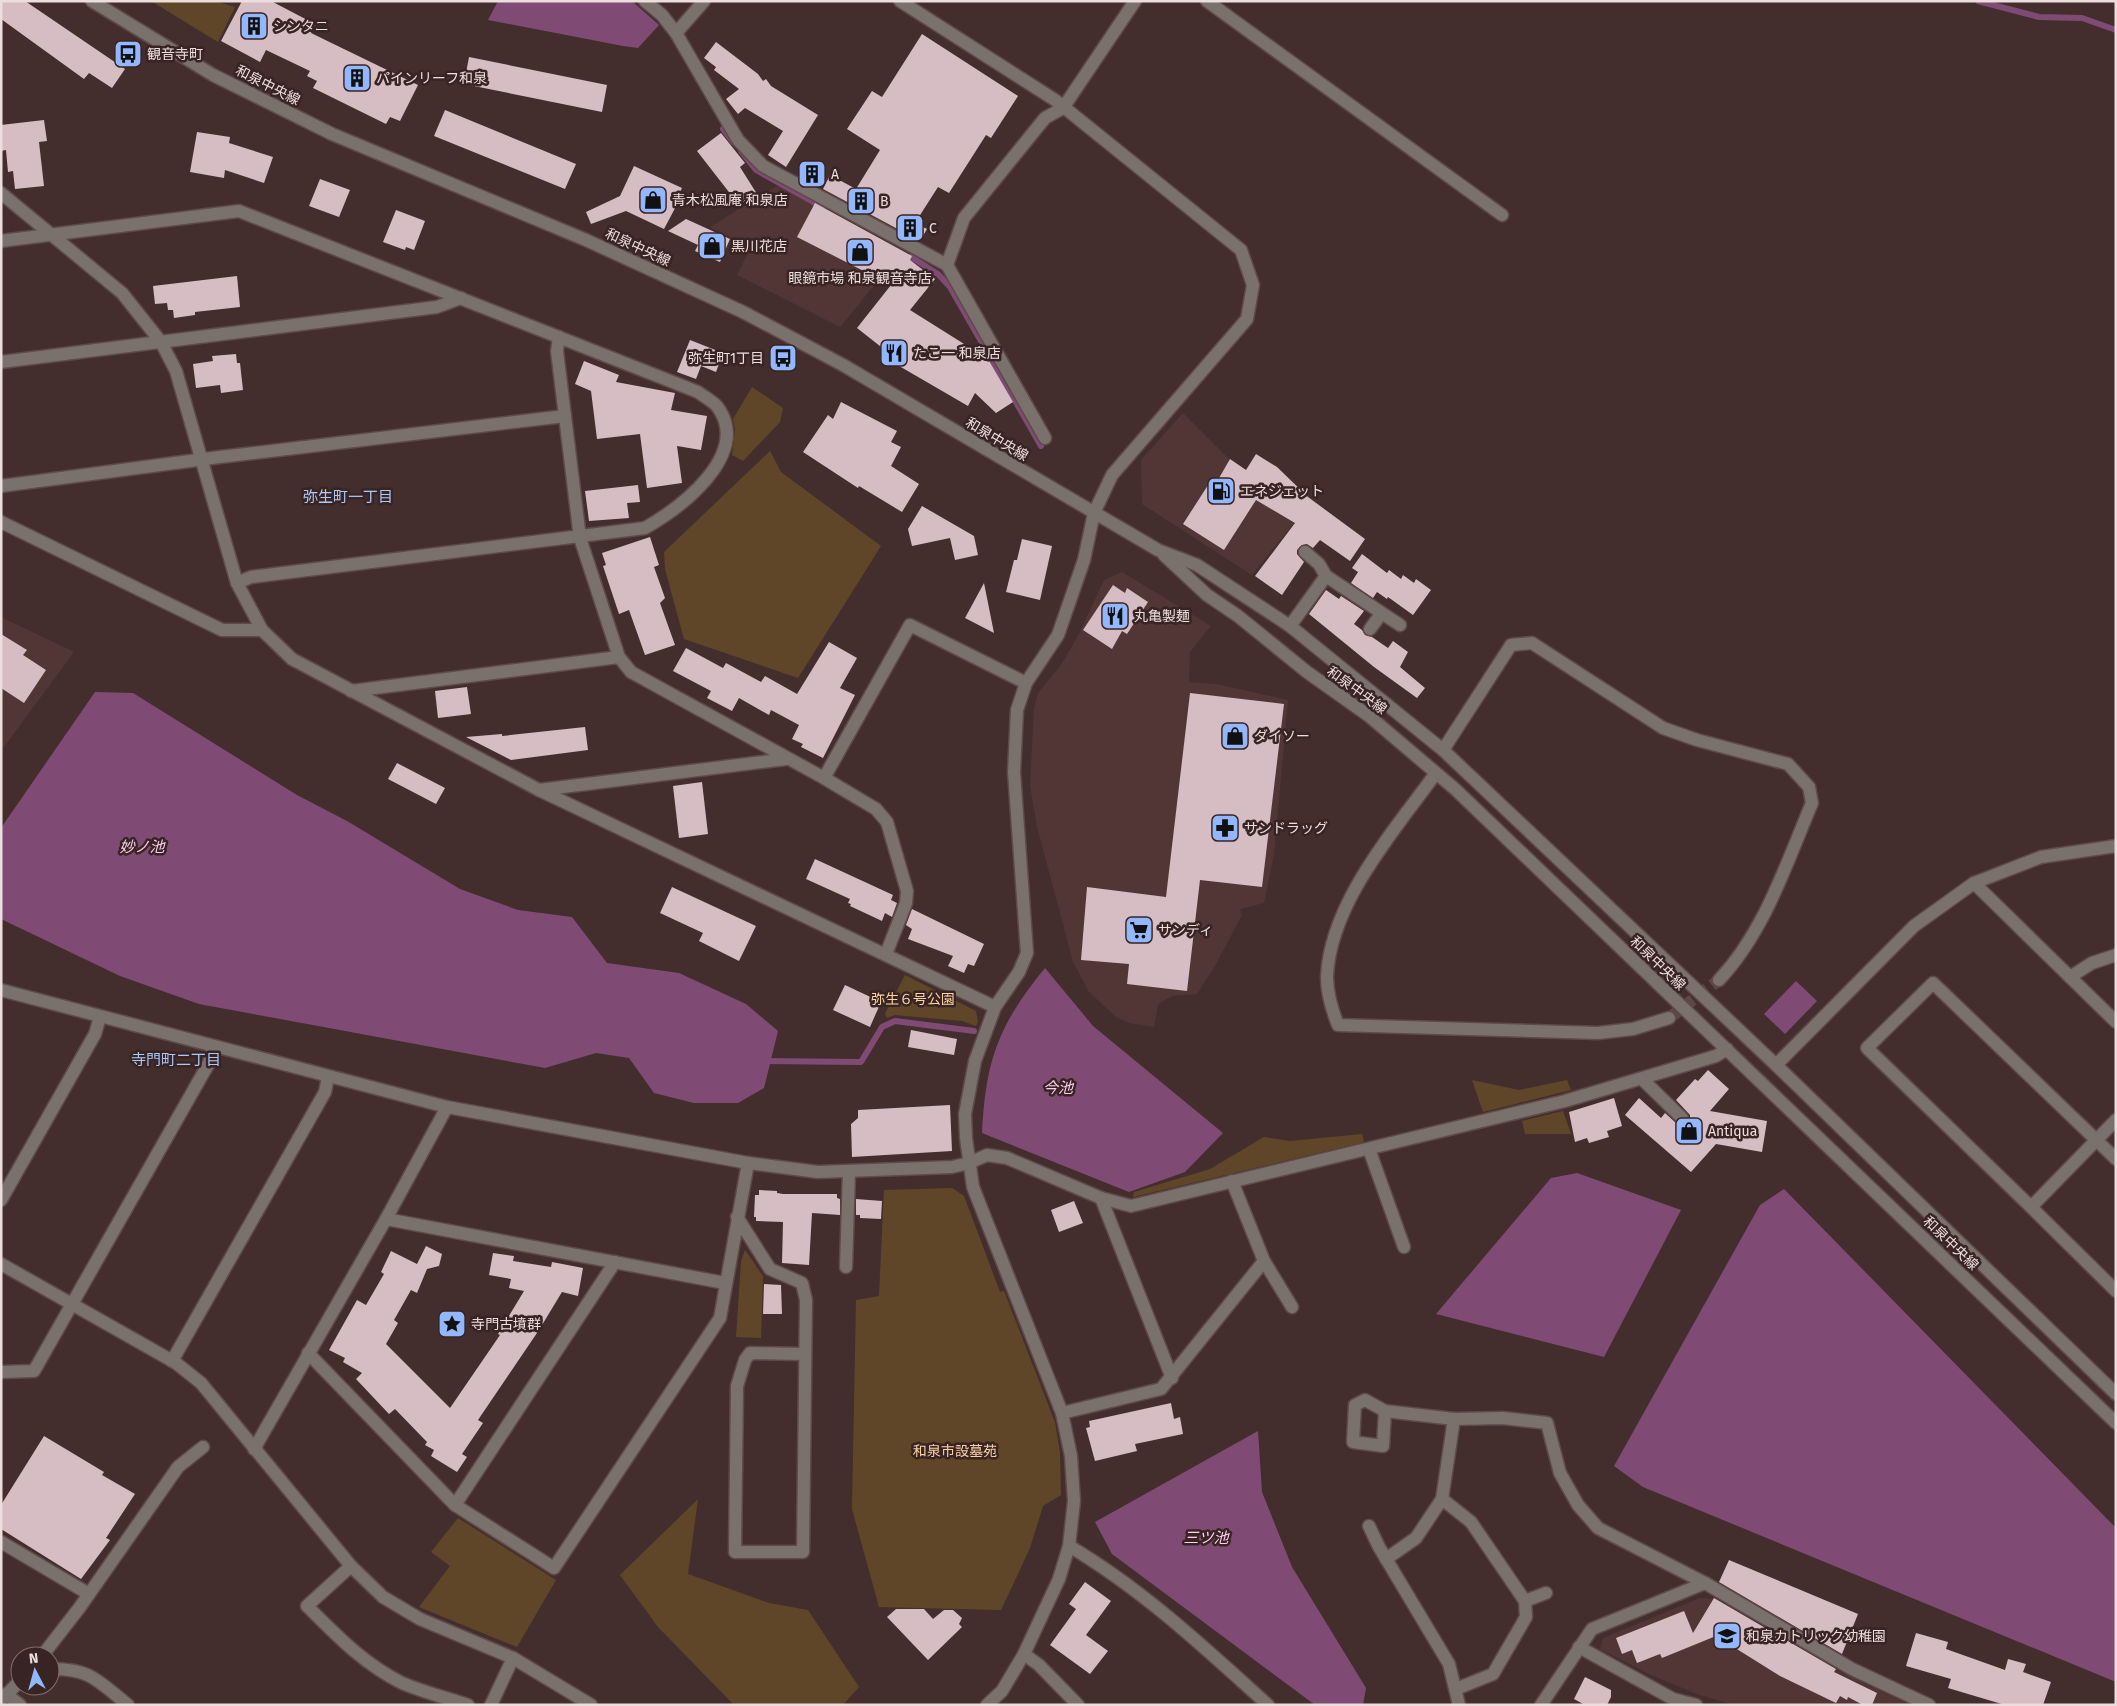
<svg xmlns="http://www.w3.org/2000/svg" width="2117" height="1706" font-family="'Fira Sans','Noto Sans JP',sans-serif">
<rect width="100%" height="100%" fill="#432e2d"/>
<g fill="#523635">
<polygon points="778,185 900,254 840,327 737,275 751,247 710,227"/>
<polygon points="1183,413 1228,458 1263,480 1274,464 1312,501 1252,575 1142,504 1141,460"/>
<polygon points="1122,572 1211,626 1190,652 1189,682 1217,684 1288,700 1274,854 1264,903 1240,909 1242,915 1215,966 1197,994 1172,996 1158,1004 1154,1027 1129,1023 1116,1017 1089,992 1073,962 1037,827 1030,785 1034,708 1038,693 1061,665 1079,634 1104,580"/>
<polygon points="1,617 74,652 1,751"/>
<polygon points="1700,1598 1716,1599 1818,1661 1905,1703 1905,1705 1735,1705 1699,1695 1649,1674 1600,1649 1603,1638"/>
</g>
<g fill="#604628">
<polygon points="151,1 215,1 235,7 218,42"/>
<polygon points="752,387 783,408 780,422 743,461 732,455 735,429 733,419"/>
<polygon points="770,451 781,472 881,546 798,678 684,639 665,569 664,552"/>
<polygon points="905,975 976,1011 978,1022 976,1026 962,1021 895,1015 887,1018 885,1014"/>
<polygon points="1472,1080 1519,1090 1567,1080 1571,1090 1483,1112"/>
<polygon points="1563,1111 1571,1134 1525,1134 1522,1121"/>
<polygon points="1362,1134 1364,1142 1133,1197 1134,1192 1210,1169 1264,1137 1290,1141"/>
<polygon points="952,1188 964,1196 1000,1292 1004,1291 1055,1422 1060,1453 1061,1495 1043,1506 1030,1548 1001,1610 879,1607 852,1509 856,1300 879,1296 884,1190"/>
<polygon points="745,1250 763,1276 761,1338 736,1337 741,1261"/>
<polygon points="698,1499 688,1574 769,1603 808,1610 859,1687 843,1705 734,1705 658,1627 620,1575"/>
<polygon points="458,1518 556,1580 517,1647 419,1607 450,1566 431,1552"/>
</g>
<g fill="#7f4b75">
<polygon points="498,1 632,1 659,25 638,48 623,46 488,20"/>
<polygon points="95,692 133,693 297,795 347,821 460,889 518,910 572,917 607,963 679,973 746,1004 778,1031 764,1088 738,1103 694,1103 654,1093 629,1058 596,1053 545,1068 199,1004 120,976 1,919 1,828"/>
<path d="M1045 968 1093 1026 1223 1133 1185 1172 1129 1192 982 1133C986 1059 998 1026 1045 968Z"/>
<polygon points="1796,981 1817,1001 1785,1034 1764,1014"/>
<polygon points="1577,1173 1681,1210 1604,1357 1436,1314 1551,1178"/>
<polygon points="1784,1189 2116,1528 2116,1682 1643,1487 1614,1466 1760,1205"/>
<polygon points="1258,1431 1262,1492 1292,1567 1366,1688 1363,1705 1315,1705 1112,1554 1095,1522"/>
</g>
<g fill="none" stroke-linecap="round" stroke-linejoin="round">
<g stroke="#7f4b75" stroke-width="6">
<polyline points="1978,1 2039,17 2082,18 2116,30"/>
<polyline points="723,129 733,142"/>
<polyline points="741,151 756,170 822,207"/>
<polyline points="911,257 938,274 950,287 1041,446"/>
<polyline points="764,1061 861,1062 882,1027 895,1021 974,1031"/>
</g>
</g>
<g fill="#d6bdc4">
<polygon points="1,1 25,1 125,69 112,88 89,73 84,79 1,19"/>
<polygon points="242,1 271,1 315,24 311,33 418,85 400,121 390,117 386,124 313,88 317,81 307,76 310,71 266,50 260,62 221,41"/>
<polygon points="922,34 1018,96 991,138 986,135 949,193 938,187 915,223 927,229 920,241 823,189 830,175 856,189 880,150 847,129 872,91 882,97"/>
<polygon points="716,42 758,74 763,81 766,79 771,86 818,115 786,167 768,155 783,131 745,108 738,114 726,99 739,89 714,70 716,67 704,58"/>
<polygon points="469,57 607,85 602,112 464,84"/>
<polygon points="445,110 576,164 565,189 434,136"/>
<polygon points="44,120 47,141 39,142 44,186 15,189 13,171 8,172 6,150 1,151 1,125"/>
<polygon points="197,132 230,137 229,143 273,157 264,183 225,170 224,178 190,172"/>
<polygon points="721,133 745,163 740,167 757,194 739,205 697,151"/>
<polygon points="634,166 682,188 679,194 682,195 664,229 626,211 591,224 586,212 620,196"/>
<polygon points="320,179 350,190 339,217 309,206"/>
<polygon points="815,203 912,256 910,260 935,279 910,310 988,359 1013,402 996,413 975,393 968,406 894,363 896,361 880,351 885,350 857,328 891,285 797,237"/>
<polygon points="396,210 425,221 414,250 406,247 405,250 383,242"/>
<polygon points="686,219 730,239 720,262 695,251 698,245 668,231"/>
<polygon points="237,276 240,307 195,312 195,315 174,318 173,310 168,310 167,303 155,304 153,286"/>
<polygon points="690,340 723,353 716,372 701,366 696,379 677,372"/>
<polygon points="236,354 237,363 240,363 243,390 221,393 220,385 196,388 193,364 213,361 212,356"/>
<polygon points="584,361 619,375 616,382 675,393 671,410 707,416 701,450 677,446 682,483 647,488 640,434 597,439 591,391 575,384"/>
<polygon points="841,402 897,431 891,442 901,447 891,466 919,484 902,512 859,486 858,488 803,452 828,415 833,419"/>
<polygon points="1256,454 1277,467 1308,497 1365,539 1350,561 1320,540 1313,548 1307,544 1302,545 1297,550 1297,554 1304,562 1282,595 1255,576 1295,523 1256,500 1224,550 1183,524 1210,482 1215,485 1230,459 1246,470"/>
<polygon points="638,485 640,502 627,503 629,518 589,521 585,491"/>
<polygon points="922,506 974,536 978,555 955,560 950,538 912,546 908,529"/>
<polygon points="650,537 659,565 654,567 665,598 660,603 675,645 645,655 629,610 619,614 603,566 606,565 602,553"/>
<polygon points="1022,539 1052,546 1040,600 1006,592 1014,560 1017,560"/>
<polygon points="1362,554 1387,573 1389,570 1401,579 1403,575 1414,583 1416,579 1431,590 1413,615 1388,597 1387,599 1377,592 1373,598 1351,583 1358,572 1352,568"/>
<polygon points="984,583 994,633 965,618"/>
<polygon points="1113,585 1125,593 1127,588 1148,602 1127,634 1122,631 1112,649 1083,630"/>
<polygon points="1326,590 1339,599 1341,596 1364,611 1354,624 1362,630 1365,635 1372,637 1388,648 1393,641 1408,652 1400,667 1425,688 1417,698 1374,667 1309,614"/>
<polygon points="1,634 27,650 23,655 46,670 24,703 1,688"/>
<polygon points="829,642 857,658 840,688 855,695 823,758 801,747 803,744 792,739 799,725 771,710 769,715 739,698 732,711 707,698 711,691 673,671 686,648 723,668 726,663 761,682 765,676 797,694"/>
<polygon points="467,687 471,714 438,718 435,691"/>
<polygon points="1190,693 1284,704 1262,887 1200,880 1187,991 1127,984 1129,964 1081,960 1087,887 1166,897"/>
<polygon points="585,727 588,750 511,760 466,737 502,734 502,736"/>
<polygon points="397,763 445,788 436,804 388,779"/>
<polygon points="702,782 708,834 679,838 673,786"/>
<polygon points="815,859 893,895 891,900 897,903 892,917 885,913 882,921 850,906 851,904 848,903 850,899 806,879"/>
<polygon points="672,887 756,926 739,961 699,941 703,933 660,913"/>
<polygon points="912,909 984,944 974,966 968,964 964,973 948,966 953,956 908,939 912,929 906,925"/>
<polygon points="845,985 881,1002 870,1027 833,1010"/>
<polygon points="911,1030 957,1039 954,1055 908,1047"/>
<polygon points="1708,1070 1729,1089 1710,1111 1767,1121 1762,1152 1716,1144 1691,1172 1625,1115 1639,1098 1661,1118 1665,1113 1677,1124 1685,1126 1690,1120 1690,1115 1676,1100 1695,1079 1698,1081"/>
<polygon points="1614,1098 1622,1126 1607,1131 1609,1137 1589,1143 1587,1138 1575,1142 1569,1112"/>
<polygon points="950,1105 952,1151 852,1157 851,1124 858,1118 858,1110"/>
<polygon points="759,1190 777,1191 777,1193 783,1194 837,1194 837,1198 840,1199 840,1215 812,1213 809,1265 782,1263 783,1222 756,1221 756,1217 754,1217 755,1195 759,1195"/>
<polygon points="856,1199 882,1201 881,1219 860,1218 860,1215 856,1215"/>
<polygon points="1074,1201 1083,1223 1059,1232 1051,1210"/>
<polygon points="426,1246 442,1254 439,1266 427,1269 417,1293 411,1290 394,1320 398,1323 386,1344 450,1408 500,1335 498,1334 524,1291 509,1288 511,1279 489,1275 493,1253 514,1256 513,1261 551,1267 552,1262 583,1268 578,1296 562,1292 539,1330 478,1420 483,1423 462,1454 467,1457 457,1472 431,1456 434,1450 425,1445 427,1442 395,1409 389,1414 356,1379 362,1373 343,1362 345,1358 329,1350 357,1300 366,1305 384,1274 381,1272 391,1251 417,1264"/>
<polygon points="764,1284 781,1285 782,1314 763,1314"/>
<polygon points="1171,1403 1174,1419 1180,1417 1183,1434 1135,1444 1137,1451 1095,1461 1086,1428 1090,1427 1089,1421"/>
<polygon points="44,1436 104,1472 102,1475 135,1494 106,1538 110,1540 81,1579 1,1529 1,1505"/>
<polygon points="1729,1560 1858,1614 1842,1654 1719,1582"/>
<polygon points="1085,1582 1111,1601 1086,1635 1108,1651 1090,1674 1050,1645 1076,1609 1069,1604"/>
<polygon points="1714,1598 1836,1669 1834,1672 1877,1693 1872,1705 1863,1705 1848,1697 1847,1700 1840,1696 1836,1703 1780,1676 1716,1636 1662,1658 1660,1654 1637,1663 1632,1650 1622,1654 1616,1638 1684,1611 1693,1633"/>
<polygon points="896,1609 924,1609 933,1619 944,1610 953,1610 962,1618 959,1624 962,1627 928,1660 887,1617"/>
<polygon points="1916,1633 1948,1642 1946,1649 2005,1670 2008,1659 2026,1664 2023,1672 2051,1682 2043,1705 2005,1705 1948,1688 1951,1679 1906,1666"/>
<polygon points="1585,1677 1611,1690 1611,1697 1607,1705 1585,1705 1574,1699"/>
</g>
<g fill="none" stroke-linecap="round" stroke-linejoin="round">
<polyline stroke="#5c4847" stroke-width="12" stroke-dasharray="12 6" stroke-linecap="butt" points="1669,1018 1719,980"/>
<defs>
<g id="minor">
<polyline points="92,1 213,75 332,134 586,240 743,312 843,365 1158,550 1197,565 1290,626 1443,750 1776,1065 2116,1394"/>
<polyline points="645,1 662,15 676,33 738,140 763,166 947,265"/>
<polyline points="900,1 1055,100 1241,250 1253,285 1247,319 1112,475 1094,513 1084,560 1058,635 1026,683 1017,710 1014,772 1027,953 1019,972 995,1007 975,1061 965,1114 966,1138 973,1187 1062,1413 1071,1456 1074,1501 1069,1546 1059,1579 1024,1654 1002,1691 987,1705"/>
<polyline points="1207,1 1502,215"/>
<polyline points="676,33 704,1"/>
<polyline points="1,193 122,293 161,342 176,371 237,583 262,630 292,659 539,790 995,1007"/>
<path d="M1 241 239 211 698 392C704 397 715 402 719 409 750 456 680 508 645 528L251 577 237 583"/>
<polyline points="559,337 557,351 580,538 619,657 631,672 824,778 876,809 887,822 907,891 906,903 886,954"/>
<polyline points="1,362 437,307 461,298"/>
<polyline points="1045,438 947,265 964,218 1045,118 1063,108 1135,1"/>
<polyline points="1,486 220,457 565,416"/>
<polyline points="1,522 222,630 262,630"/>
<polyline points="1305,552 1319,564 1326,576"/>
<polyline points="1164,555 1207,595 1238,616 1307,672 1369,716 1455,789 2116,1423"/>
<polyline points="1290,626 1326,576 1400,625"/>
<polyline points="1370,629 1381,614"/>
<polyline points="351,691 619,657"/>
<path d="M1443 750 1511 645 1532 643 1663 728 1697 740 1788 764 1809 787 1812 803C1786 864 1765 931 1719 980"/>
<path d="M1436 773C1394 831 1330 903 1327 977 1327 993 1332 1010 1338 1025L1598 1033 1633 1029 1669 1018"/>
<polyline points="824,778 910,625 1026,683"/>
<polyline points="539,790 786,759"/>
<polyline points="1974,883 2116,1022"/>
<polyline points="2070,977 2092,963 2116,955"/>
<polyline points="1,990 447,1107 748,1163 818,1172 952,1167 969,1163 987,1155 1007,1158 1101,1198 1131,1206 1565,1101 1716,1056 1727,1049"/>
<polyline points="1776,1065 1914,926 1974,883 2041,857 2116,846"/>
<polyline points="1642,1079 1682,1118"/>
<polyline points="2116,1120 2031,1207 2116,1291"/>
<polyline points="1369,1149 1404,1247"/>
<polyline points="1232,1181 1264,1261 1292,1307"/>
<polyline points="1101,1198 1172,1378"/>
<polyline points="1,1200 95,1034 100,1017"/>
<polyline points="2031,1207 1867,1048 1933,983 2116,1159"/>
<polyline points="737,1217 770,1269 802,1283 806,1300 803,1552 735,1552 737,1386 745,1360 750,1353 805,1354"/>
<polyline points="386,1219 725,1283"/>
<polyline points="1,1264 176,1363 201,1383 351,1566 383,1597 420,1619 513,1658 591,1705"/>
<polyline points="846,1267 849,1171"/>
<polyline points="308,1353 455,1505 554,1568 720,1318 748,1163"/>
<polyline points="172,1361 325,1092 328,1077"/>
<polyline points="1,1372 34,1371 209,1063 213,1047"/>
<polyline points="1385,1411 1383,1446 1353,1442 1355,1405 1365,1400 1385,1411 1454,1419 1503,1418 1547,1423 1560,1473 1578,1505 1598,1528 1705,1583"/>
<polyline points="1062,1413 1161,1389 1264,1261"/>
<polyline points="254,1449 386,1219 447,1107"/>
<polyline points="1442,1499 1471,1522 1525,1601 1526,1617 1493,1674 1456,1689"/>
<polyline points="455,1505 615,1262"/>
<polyline points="1369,1526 1379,1547 1449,1664 1459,1705"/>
<polyline points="1,1542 89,1594"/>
<path d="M1069 1546C1142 1589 1205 1648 1268 1705"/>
<polyline points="1386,1559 1416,1538 1442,1499 1454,1419"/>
<path d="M351 1566 307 1606C337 1636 364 1664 402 1683 423 1692 447 1698 468 1705"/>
<polyline points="1525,1601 1546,1593"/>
<polyline points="1579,1647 1673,1699 1696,1705"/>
<polyline points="1024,1654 1039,1665 1078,1705"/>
<polyline points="42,1656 80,1607 178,1467 203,1447"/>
<path d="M50 1669C90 1668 98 1681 128 1705"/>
<polyline points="6,1694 20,1705"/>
<polyline points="1,1700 20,1681"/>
<polyline points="491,1705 513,1658"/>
<polyline points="1541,1705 1592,1629 1705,1583 1852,1669 1929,1705"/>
</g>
</defs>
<use href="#minor" stroke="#5e4a49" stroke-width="15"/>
<use href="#minor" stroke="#7a706c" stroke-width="12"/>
</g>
<defs>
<symbol id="building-square" viewBox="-11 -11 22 22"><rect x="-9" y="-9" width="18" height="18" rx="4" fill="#92b7fd" stroke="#382423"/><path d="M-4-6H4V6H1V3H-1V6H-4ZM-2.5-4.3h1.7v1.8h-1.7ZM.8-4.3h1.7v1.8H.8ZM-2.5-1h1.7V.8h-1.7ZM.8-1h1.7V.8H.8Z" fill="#111"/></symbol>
<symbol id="bus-square" viewBox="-11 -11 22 22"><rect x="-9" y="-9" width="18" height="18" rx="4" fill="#92b7fd" stroke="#382423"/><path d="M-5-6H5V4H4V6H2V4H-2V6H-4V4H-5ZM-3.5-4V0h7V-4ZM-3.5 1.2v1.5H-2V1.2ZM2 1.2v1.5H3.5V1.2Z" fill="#111"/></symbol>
<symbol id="shop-square" viewBox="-11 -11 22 22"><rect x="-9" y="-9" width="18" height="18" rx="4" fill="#92b7fd" stroke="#382423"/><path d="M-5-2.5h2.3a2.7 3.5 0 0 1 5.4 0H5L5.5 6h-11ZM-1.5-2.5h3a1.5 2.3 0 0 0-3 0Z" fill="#111"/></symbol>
<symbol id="restaurant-square" viewBox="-11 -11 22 22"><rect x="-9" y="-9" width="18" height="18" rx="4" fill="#92b7fd" stroke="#382423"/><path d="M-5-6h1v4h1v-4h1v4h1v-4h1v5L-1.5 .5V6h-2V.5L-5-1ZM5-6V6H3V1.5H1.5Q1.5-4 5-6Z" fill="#111"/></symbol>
<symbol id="fuel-square" viewBox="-11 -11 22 22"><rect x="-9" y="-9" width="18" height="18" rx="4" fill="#92b7fd" stroke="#382423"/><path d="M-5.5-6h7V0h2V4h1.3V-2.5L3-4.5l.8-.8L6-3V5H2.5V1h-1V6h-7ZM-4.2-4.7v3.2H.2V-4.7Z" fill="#111"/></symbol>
<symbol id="pharmacy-square" viewBox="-11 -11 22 22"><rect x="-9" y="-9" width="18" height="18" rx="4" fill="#92b7fd" stroke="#382423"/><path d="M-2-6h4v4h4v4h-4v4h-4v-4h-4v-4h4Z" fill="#111"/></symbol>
<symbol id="supermarket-square" viewBox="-11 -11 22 22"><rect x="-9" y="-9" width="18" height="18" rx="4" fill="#92b7fd" stroke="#382423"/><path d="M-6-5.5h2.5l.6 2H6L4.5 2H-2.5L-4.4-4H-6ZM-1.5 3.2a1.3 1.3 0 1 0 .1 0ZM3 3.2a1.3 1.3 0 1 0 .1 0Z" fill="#111"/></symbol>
<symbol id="sight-square" viewBox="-11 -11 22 22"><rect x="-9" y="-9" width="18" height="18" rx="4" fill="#92b7fd" stroke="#382423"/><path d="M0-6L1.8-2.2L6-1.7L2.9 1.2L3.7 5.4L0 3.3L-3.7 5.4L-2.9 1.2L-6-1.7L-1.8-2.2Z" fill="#111"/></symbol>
<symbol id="school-square" viewBox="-11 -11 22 22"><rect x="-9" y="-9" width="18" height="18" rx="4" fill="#92b7fd" stroke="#382423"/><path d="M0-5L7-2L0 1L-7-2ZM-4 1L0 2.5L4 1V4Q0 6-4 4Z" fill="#111"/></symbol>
</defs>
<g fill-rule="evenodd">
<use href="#building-square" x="238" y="10" width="32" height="32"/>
<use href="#bus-square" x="112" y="38" width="32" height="32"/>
<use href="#building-square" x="341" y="62" width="32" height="32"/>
<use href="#building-square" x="796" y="158" width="32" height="32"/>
<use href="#shop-square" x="637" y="184" width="32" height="32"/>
<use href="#building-square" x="845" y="185" width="32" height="32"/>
<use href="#building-square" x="894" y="212" width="32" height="32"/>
<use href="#shop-square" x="696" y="230" width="32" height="32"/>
<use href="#shop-square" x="844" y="236" width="32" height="32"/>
<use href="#restaurant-square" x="878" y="337" width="32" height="32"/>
<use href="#bus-square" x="767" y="342" width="32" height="32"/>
<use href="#fuel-square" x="1205" y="475" width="32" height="32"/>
<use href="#restaurant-square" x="1099" y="600" width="32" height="32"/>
<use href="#shop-square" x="1219" y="720" width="32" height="32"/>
<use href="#pharmacy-square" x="1209" y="812" width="32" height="32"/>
<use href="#supermarket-square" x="1123" y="914" width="32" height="32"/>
<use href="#shop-square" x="1673" y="1115" width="32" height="32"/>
<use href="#sight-square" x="436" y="1308" width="32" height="32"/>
<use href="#school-square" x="1711" y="1620" width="32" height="32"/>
</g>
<g text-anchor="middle" stroke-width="5" stroke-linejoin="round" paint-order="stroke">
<g font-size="14" fill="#ecdedd" stroke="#382423" text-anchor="start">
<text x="273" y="31">シンタニ</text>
<text x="147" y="59">観音寺町</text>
<text x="376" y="83">パインリーフ和泉</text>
<text x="831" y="179">A</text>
<text x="672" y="205">青木松風庵 和泉店</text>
<text x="880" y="206">B</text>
<text x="929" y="233">C</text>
<text x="731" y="251">黒川花店</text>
<text x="860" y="283" text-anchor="middle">眼鏡市場 和泉観音寺店</text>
<text x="913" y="358">たこ一 和泉店</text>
<text x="764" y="363" text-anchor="end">弥生町1丁目</text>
<text x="1240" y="496">エネジェット</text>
<text x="1134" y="621">丸亀製麺</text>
<text x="1254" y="741">ダイソー</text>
<text x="1244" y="833">サンドラッグ</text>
<text x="1158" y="935">サンディ</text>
<text x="1708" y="1136">Antiqua</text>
<text x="471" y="1329">寺門古墳群</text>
<text x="1746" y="1641">和泉カトリック幼稚園</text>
</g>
<g font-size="14" fill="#ecdedd" stroke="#382423">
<text transform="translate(268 85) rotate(27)" y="5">和泉中央線</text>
<text transform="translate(638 247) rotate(25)" y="5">和泉中央線</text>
<text transform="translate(997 439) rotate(31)" y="5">和泉中央線</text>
<text transform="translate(1357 690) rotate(36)" y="5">和泉中央線</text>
<text transform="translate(1658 963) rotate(44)" y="5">和泉中央線</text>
<text transform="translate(1951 1243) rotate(44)" y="5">和泉中央線</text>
</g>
<g font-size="14" fill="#fad2a5" stroke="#382423">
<text x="913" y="1004">弥生６号公園</text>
<text x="955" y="1456">和泉市設墓苑</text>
</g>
<g font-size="15" fill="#abc7fb" stroke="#382423">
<text x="348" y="502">弥生町一丁目</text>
<text x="176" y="1065">寺門町二丁目</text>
</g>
<g font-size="15" font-style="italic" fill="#fdcdf2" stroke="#382423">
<text x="142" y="852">妙ノ池</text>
<text x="1058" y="1093">今池</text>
<text x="1206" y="1543">三ツ池</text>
</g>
</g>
<rect width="2117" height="1706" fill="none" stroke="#ecdedd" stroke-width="5"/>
<g transform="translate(35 1671) rotate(354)"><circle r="24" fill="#382423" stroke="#806e6d"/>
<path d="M0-4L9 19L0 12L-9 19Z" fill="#92b7fd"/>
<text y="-8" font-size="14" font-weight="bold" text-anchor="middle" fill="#ecdedd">N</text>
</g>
</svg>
